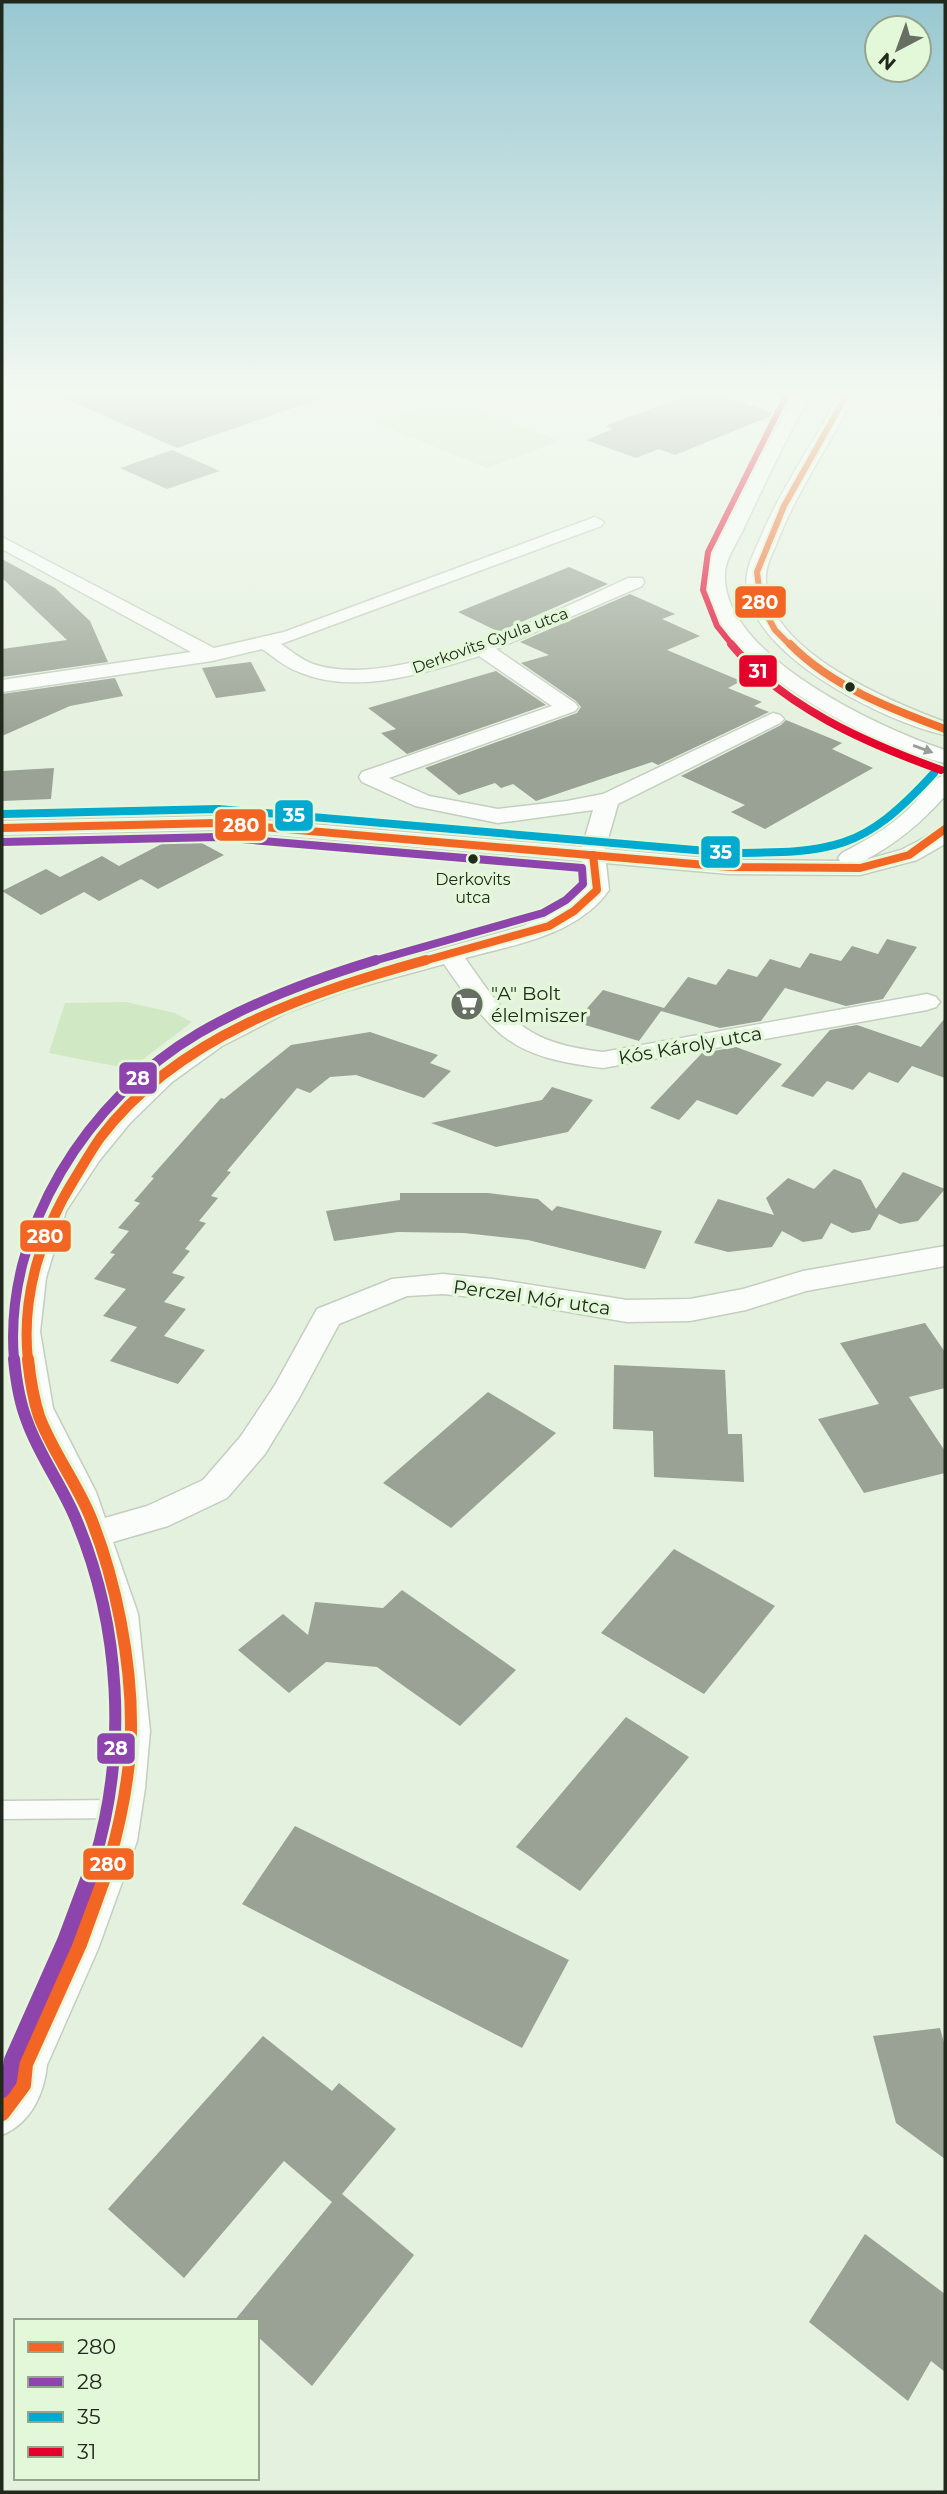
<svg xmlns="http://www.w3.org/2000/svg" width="947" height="2494" font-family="Montserrat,sans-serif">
<rect width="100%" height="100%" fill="#e5f1df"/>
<g fill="#d0e8c4">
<polygon points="448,399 559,441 487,468 376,423"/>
<polygon points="126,1002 175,1013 192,1022 130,1069 49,1053 65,1003"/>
</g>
<g fill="#99a294">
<polygon points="55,394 318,394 319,399 177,448"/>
<polygon points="691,394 715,394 776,414 675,455 659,449 636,458 586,440 613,429 605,426"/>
<polygon points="172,450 220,471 167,489 120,468"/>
<polygon points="2,559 55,588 90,621 108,662 2,677 2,649 67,640 2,578"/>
<polygon points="569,567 608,584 499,632 458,612"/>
<polygon points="630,594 675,614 662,619 700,636 667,650 741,681 728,688 762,702 754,706 769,712 658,765 652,762 536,801 513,784 501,788 495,783 459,795 425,768 577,713 581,707 576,701 521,663 549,655 520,642"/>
<polygon points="251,662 266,691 216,698 202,668"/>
<polygon points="496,671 546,705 407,754 381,733 396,729 368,708"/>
<polygon points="115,678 123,696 70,706 2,736 2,694"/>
<polygon points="786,720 842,743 832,749 873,768 765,829 731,812 745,805 681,776 781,725"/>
<polygon points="54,768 51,799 2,801 2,771"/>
<polygon points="183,833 224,855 158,889 141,879 99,901 84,892 41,915 2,891 46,869 60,877 102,856 119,866"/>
<polygon points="887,939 917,947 883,999 846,1006 785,988 798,970 761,1021 720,1028 661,1011 639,1041 575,1022 603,990 664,1008 688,977 716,985 728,969 757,977 770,959 800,968 810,953 841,961 852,946 878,954"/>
<polygon points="945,1018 945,1078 912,1066 898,1083 869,1072 853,1090 827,1081 813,1097 781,1086 830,1030 857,1025 921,1047"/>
<polygon points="370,1032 438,1055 430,1063 451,1071 424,1098 356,1075 330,1077 310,1093 297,1088 227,1171 231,1172 211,1196 218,1198 199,1221 206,1223 185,1249 190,1251 172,1273 185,1277 164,1302 186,1309 164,1336 205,1350 178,1384 110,1361 137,1327 103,1316 126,1289 94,1279 115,1254 110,1253 129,1231 118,1228 140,1203 134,1201 154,1178 151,1177 221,1098 224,1099 291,1045"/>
<polygon points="736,1047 782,1064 737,1115 697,1100 679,1120 650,1108 702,1053"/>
<polygon points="552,1087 593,1100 568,1132 496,1147 431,1123 542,1100"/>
<polygon points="834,1169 861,1180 876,1209 903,1172 945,1189 918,1221 900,1224 879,1214 870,1230 852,1233 831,1223 822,1239 803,1242 782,1231 772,1247 728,1252 694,1243 718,1199 774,1215 766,1198 788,1178 814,1189"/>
<polygon points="400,1193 488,1193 538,1199 552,1211 557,1206 662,1231 645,1269 528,1240 464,1233 398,1232 334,1241 326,1211 400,1200"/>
<polygon points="925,1323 945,1352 945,1388 909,1397 945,1451 945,1473 864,1493 818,1419 879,1404 840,1343"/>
<polygon points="614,1365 725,1370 728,1434 742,1434 744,1482 654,1477 653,1431 613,1429"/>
<polygon points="488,1392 556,1433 451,1528 383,1483"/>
<polygon points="674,1549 775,1606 704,1694 601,1633"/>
<polygon points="402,1590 516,1670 460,1726 377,1667 326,1662 289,1693 238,1650 283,1614 308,1635 315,1602 383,1608"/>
<polygon points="626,1717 689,1757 580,1891 516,1847"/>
<polygon points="295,1826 569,1960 522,2048 242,1904"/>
<polygon points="940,2028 945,2046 945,2159 896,2123 873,2036"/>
<polygon points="263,2036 332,2091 339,2083 396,2129 342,2194 414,2255 312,2386 257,2336 257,2321 234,2321 332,2202 284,2161 184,2278 108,2209"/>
<polygon points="865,2234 945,2294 945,2372 931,2361 908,2401 809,2322"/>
</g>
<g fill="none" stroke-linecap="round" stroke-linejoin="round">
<defs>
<polygon id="lane" points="122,1800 129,1803 132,1809 129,1815 122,1818 2,1819 2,1801"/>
<g id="street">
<path d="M795 394H811C786 439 764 485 742 532 736 544 727 557 725 571 718 654 881 729 945 750V763C877 748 694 656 707 570 709 556 718 544 724 531 747 485 770 439 795 394Z"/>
<path d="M839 394H855C830 445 796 492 776 545 772 554 766 566 766 575 761 649 889 701 945 722V735C885 722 736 650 747 574 749 562 755 550 760 539 781 488 814 443 839 394Z"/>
<path d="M595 517 604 522 601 526 281 644C291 651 302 660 313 664 396 692 552 613 628 578H642L644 582 642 586 496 649 575 703 578 707 575 711 389 778 429 796 498 809 567 801 603 794 773 713 780 715 784 719 780 723 618 804 605 849 729 860 840 861 838 858 842 853C870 838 896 824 917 800 925 791 933 778 945 775V796C921 823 897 843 865 860L901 850 945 827V844L917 860 860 875 729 874 606 863 609 890C578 935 514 945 465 958 508 1020 525 1043 603 1052L927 994 936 997 940 1002 936 1007 927 1010 603 1068C511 1057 495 1038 444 964L345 991 288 1012 222 1046 172 1082 130 1123 99 1161 66 1211 46 1278 40 1332 53 1408 96 1492 105 1518 147 1506 203 1480 241 1436 275 1385 317 1309 392 1279 443 1274 493 1279 627 1300 690 1299 743 1289 803 1271 945 1246V1266L806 1291 746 1310 690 1321 627 1322 493 1299 443 1294 407 1296 339 1324 298 1400 265 1454 227 1498 168 1526 113 1542 138 1614 150 1731 145 1788 137 1841 98 1949 47 2065C44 2094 31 2123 2 2135L3 2064 57 1946 97 1841 107 1788 112 1731 102 1614 62 1492 21 1408 8 1332 16 1278 37 1211 79 1149 110 1111 152 1070 204 1034 270 1002 327 981 523 926 553 913 585 888 582 861 217 830 2 835V821L217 816 582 847 593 810 498 823 415 806 362 782 359 777 362 772 552 706 479 656C425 673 355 696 299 672 285 667 274 657 262 649L212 661 2 692V680L191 652 2 549V537L214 648 284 632Z"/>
</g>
</defs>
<use href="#lane" stroke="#c4cebf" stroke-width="3"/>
<use href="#street" stroke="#c4cebf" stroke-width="3"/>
<use href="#lane" fill="#fbfdfa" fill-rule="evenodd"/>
<use href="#street" fill="#fbfdfa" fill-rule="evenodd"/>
<defs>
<polyline id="bus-1-far4" points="791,646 775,630 761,604 757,572 784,506 847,394"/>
<g id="bus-1-far3">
<path d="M790 644C831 686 891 709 945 729"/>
<polyline points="2,828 217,823 729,867 860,868 909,855 945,829"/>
<polyline points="420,962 549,926 574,911 597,890 593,855"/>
</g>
<path id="bus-1-far2" d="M28 1360C21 1297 41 1232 75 1178 83 1165 91 1151 100 1138 177 1036 308 993 426 960"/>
<path id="bus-1-far1" d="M28 1359C30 1378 33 1398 39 1416 52 1451 76 1482 90 1516 116 1580 132 1662 131 1731 130 1776 121 1820 109 1862"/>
<polyline id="bus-1" points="2,2113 23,2085 25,2064 79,1944 109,1861"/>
<polyline id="bus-2-far3" points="2,842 217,837 582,868 583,884 566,900 543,913 370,962"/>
<path id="bus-2-far2" d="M14 1360C3 1230 88 1098 199 1033 254 1001 314 979 376 960"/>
<path id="bus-2-far1" d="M14 1359C16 1380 19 1401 27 1421 39 1455 61 1484 75 1517 121 1625 128 1750 94 1862"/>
<polyline id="bus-2" points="2,2090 9,2080 12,2060 65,1941 95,1861"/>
<path id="bus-3" d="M2 814 218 809 730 853C833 852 862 852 934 773"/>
<polyline id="bus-4-far1" points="733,646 717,626 703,590 708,552 787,394"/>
<path id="bus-4" d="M731 644C783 707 866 743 941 770"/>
</defs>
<use href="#bus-1-far4" stroke="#e2f8d8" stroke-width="10"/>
<use href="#bus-1-far3" stroke="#e2f8d8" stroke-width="12"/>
<use href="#bus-1-far2" stroke="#e2f8d8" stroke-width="15"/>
<use href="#bus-1-far1" stroke="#e2f8d8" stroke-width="18"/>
<use href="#bus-1" stroke="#e2f8d8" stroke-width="21"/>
<use href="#bus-2-far3" stroke="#e2f8d8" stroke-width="12"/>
<use href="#bus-2-far2" stroke="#e2f8d8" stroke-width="15"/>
<use href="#bus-2-far1" stroke="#e2f8d8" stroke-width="18"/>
<use href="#bus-2" stroke="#e2f8d8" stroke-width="21"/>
<use href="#bus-3" stroke="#e2f8d8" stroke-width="12"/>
<use href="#bus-4-far1" stroke="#e2f8d8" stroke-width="10"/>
<use href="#bus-4" stroke="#e2f8d8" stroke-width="12"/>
<use href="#bus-1-far4" stroke="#f26522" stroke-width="6"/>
<use href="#bus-1-far3" stroke="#f26522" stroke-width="8"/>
<use href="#bus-1-far2" stroke="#f26522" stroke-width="10"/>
<use href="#bus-1-far1" stroke="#f26522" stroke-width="12"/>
<use href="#bus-1" stroke="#f26522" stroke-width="16"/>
<use href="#bus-2-far3" stroke="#8e44ad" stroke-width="8"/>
<use href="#bus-2-far2" stroke="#8e44ad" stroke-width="10"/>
<use href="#bus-2-far1" stroke="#8e44ad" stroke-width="12"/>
<use href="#bus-2" stroke="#8e44ad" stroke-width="16"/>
<use href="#bus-3" stroke="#00a9ce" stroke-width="8"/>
<use href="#bus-4-far1" stroke="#e4002b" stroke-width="6"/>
<use href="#bus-4" stroke="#e4002b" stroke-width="8"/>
</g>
<defs><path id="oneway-solid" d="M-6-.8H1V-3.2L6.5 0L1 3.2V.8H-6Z" transform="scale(1.75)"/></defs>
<use fill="#999e97" href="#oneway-solid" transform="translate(923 749) rotate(20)"/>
<linearGradient id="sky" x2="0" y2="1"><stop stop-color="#98c7d1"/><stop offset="0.53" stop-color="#f3f9f1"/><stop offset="1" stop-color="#f3f9f1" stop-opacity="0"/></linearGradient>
<rect width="947" height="743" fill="url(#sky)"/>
<defs>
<symbol id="supermarket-disc" viewBox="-11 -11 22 22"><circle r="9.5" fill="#666f61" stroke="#e2f8d8"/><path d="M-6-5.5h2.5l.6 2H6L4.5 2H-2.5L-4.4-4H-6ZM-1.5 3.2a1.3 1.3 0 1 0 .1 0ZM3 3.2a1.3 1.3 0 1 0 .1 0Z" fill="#fff"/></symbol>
</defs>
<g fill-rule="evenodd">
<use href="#supermarket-disc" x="448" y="985" width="38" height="38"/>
</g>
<g fill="#21291d" stroke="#e2f8d8" stroke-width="2.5">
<circle cx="850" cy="687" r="6"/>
<circle cx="473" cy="859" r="6"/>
</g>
<g text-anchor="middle" stroke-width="7" stroke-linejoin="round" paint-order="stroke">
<g font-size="16" fill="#21291d" stroke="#e2f8d8">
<text transform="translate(490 640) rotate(-20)" y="6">Derkovits Gyula utca</text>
</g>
<g font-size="16" fill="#21291d" stroke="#e2f8d8">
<text x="473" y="885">Derkovits<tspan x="473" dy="18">utca</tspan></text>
</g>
<g font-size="19" fill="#21291d" stroke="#e2f8d8" text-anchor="start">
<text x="491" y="1000">"A" Bolt<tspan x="491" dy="22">élelmiszer</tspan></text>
</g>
<g font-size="19" fill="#21291d" stroke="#e2f8d8">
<text transform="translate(690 1045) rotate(-10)" y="7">Kós Károly utca</text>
<text transform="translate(532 1297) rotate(8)" y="7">Perczel Mór utca</text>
</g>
</g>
<g stroke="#e2f8d8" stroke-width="2.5">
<rect x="734" y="585" width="53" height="34" rx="7" fill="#f26522"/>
<rect x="738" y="654" width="40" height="34" rx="7" fill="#e4002b"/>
<rect x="274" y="799" width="40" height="33" rx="7" fill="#00a9ce"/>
<rect x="214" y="808" width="53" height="34" rx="7" fill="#f26522"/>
<rect x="700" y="835" width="41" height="34" rx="7" fill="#00a9ce"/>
<rect x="118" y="1061" width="40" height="34" rx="7" fill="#8e44ad"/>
<rect x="19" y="1219" width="53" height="34" rx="7" fill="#f26522"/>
<rect x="96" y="1732" width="40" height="33" rx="7" fill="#8e44ad"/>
<rect x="82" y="1847" width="53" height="34" rx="7" fill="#f26522"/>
</g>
<g font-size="19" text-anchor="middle" font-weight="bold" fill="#fff">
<text x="760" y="609">280</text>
<text x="758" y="678">31</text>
<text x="294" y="822">35</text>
<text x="241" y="832">280</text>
<text x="721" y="859">35</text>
<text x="138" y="1085">28</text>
<text x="45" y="1243">280</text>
<text x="116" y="1755">28</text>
<text x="108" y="1871">280</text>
</g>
<rect width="947" height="2494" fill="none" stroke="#21291d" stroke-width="7"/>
<rect x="14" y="2319" width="245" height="161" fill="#e2f8d8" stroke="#95a58d" stroke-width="2"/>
<rect x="28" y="2342" width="35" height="10" fill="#f26522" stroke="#95a58d" stroke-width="2"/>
<text x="77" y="2354" font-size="21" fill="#21291d">280</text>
<rect x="28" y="2377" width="35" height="10" fill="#8e44ad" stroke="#95a58d" stroke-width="2"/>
<text x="77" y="2389" font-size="21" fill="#21291d">28</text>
<rect x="28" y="2412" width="35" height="10" fill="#00a9ce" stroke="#95a58d" stroke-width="2"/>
<text x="77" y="2424" font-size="21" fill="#21291d">35</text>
<rect x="28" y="2447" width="35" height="10" fill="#e4002b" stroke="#95a58d" stroke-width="2"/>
<text x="77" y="2459" font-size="21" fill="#21291d">31</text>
<g transform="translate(898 49) rotate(221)"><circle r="33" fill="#e2f8d8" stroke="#95a58d" stroke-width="2"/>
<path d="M0-5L12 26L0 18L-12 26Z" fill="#666f61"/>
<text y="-10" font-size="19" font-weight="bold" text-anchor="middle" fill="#21291d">N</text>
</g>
</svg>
